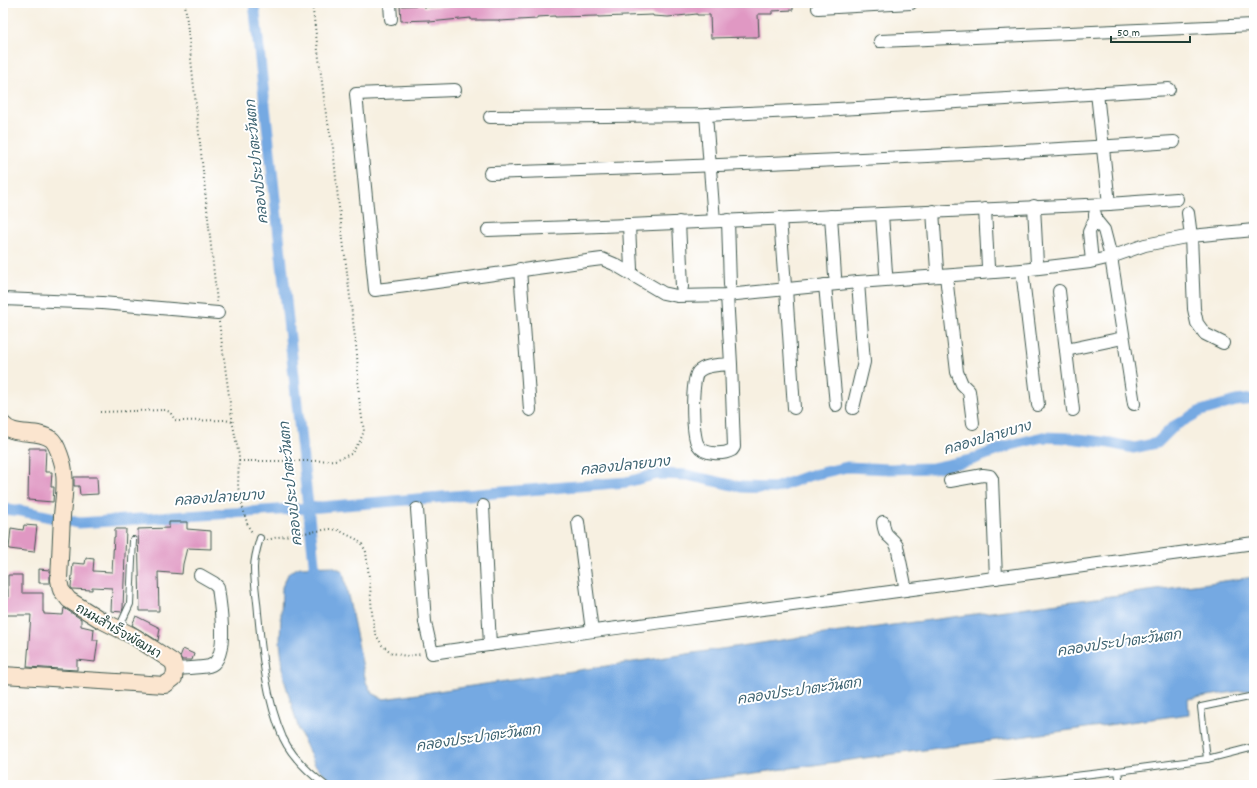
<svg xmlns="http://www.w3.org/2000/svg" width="1257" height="788" font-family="Dekko,'Playpen Sans Thai',sans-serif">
<rect width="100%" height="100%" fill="#fff"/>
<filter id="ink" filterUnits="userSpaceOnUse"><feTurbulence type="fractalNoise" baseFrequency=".025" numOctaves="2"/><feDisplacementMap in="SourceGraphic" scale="8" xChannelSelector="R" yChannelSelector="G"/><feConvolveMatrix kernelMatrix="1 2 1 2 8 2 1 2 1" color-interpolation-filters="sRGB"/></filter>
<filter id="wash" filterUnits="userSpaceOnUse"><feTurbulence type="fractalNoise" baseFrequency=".012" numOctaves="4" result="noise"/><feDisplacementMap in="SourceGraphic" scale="16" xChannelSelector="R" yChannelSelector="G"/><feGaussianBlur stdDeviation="0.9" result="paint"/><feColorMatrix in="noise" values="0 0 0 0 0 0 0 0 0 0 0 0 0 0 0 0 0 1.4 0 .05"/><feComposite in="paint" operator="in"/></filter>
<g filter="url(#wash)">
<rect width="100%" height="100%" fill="#f7f0e1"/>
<polygon fill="#75a9e2" stroke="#4a738b" points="332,566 343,571 366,682 372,693 384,699 795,638 1254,577 1254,689 1188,699 1189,714 666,785 336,785 315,765 299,730 284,679 280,642 282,587 289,572 300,567"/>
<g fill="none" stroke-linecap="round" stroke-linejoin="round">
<g stroke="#75a9e2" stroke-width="11">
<polyline points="254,3 316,581"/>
<polyline points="3,509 22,511 79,523 308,508 627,482 657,474 687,475 741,487 775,488 808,476 847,467 889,469 933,468 971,460 1011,445 1043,437 1069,438 1110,443 1134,448 1157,443 1174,426 1201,411 1236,401 1254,399"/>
</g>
</g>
<g id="blocks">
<g fill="#e098c3">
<polygon points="540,3 793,3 793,10 772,11 772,14 758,14 759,37 750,37 711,38 710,15 697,15 697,14 668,17 653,16 653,15 598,17 598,16 555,17 555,16 537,17 537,19 499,21 499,20 471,20 471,18 429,22 429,20 401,21 400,6 424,5 424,7 455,6 455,4 464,4 465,5 480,5 480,6 494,5 495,6 540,4"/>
<polygon points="29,448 46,448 45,472 52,472 51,487 54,487 53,502 28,500"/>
<polygon points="74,477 97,477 98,494 80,495 79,486 74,486"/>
<polygon points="169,522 187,522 187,529 211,531 211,549 187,548 183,564 182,574 158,572 159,611 140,611 138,529 169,528"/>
<polygon points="24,525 37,526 34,552 9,549 11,528 23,530"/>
<polygon points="115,529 126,529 123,608 122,612 111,611 112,588 92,587 92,590 72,589 71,587 73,563 85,564 86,558 94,559 93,571 112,572 114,537 115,537"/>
<polygon points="39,569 50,570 50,583 39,583"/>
<polygon points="8,575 22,575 22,593 43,593 43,612 44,612 44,614 63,615 64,608 81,619 81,626 94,629 93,640 98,640 95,662 77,660 77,670 27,667 31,615 3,615 3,601 6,601 6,599 8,599"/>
<polygon points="136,616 160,628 158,641 132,625"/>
<polygon points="183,649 194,654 192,660 182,660 180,657"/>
</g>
</g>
</g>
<g filter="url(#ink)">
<use href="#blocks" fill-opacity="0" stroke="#3f584e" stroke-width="1"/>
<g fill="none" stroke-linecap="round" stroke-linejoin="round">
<defs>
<g id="lane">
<path d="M260 538C257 548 254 558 254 568 254 583 257 598 258 613 262 655 266 699 283 738 292 757 308 772 325 785"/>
<polyline points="119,628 130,604 133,540"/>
<polyline points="1207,759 1201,707 1254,696"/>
<polyline points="1118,771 1120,785"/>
<polyline points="996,785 1118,771 1207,759 1254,747"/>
</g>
<g id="street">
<polyline points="390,3 391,19"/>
<polyline points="818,8 911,3"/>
<polyline points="880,41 1254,25"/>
<path d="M455 90 356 94 375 290C451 281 526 269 602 259L614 264 663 293 677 296 727 295 858 282 1022 270 1090 262 1111 257 1145 245 1191 236 1254 230"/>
<polyline points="1097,93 1109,204"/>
<polyline points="706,115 714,221"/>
<polyline points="490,117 706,115 858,108 1169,89"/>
<path d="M490 173C718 166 946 157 1174 142"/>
<polyline points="1034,206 1037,264"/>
<polyline points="985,209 988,267"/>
<polyline points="933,211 937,270"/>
<polyline points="1188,213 1191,236 1194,309 1197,323 1205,334 1223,343"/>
<polyline points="882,214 886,273"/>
<polyline points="831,216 835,276"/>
<polyline points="780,218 785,286"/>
<polyline points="1095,219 1104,230 1111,257 1134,404"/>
<polyline points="728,220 730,285"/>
<polyline points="679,222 682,287"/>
<polyline points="629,225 631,269"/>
<polyline points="488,230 629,225 1109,204 1177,199"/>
<polyline points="1092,261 1089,232 1095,219 1095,214"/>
<polyline points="520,269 530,410"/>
<polyline points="1022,270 1038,405"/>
<polyline points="946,276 957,372 962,384 969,391 973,423"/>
<polyline points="825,285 836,405"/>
<polyline points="786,289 794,408"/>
<polyline points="1059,291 1073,410"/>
<path d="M727 295 731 364 734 447 732 450C723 455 704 455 698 445 692 436 691 381 698 372 705 364 721 365 731 364"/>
<polyline points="3,299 102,303 218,313"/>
<polyline points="1066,350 1123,338"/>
<polyline points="853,408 864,362 858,282"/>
<polyline points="950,481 983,475 990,476 992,479 996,578"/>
<polyline points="483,506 490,645"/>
<path d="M417 509 425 622 432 653C572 633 713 616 853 597 987 580 1120 560 1254 543"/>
<polyline points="578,522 592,631"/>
<path d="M883 522C885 540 891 534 897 546L906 590"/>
<path d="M175 669C184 668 201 668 209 666 230 660 220 604 218 587L214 583 200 575"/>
</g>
<path id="secondary" d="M3 424C13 437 37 429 51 439 57 443 64 465 64 473 66 487 63 502 62 516 61 537 60 559 59 580L61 590 69 600 101 620 135 637 173 662 175 669 174 678 165 685 3 675"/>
</defs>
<use href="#lane" stroke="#3f584e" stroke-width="8"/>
<use href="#street" stroke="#3f584e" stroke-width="14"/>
<use href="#secondary" stroke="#3f584e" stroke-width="18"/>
<g stroke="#3f584e" stroke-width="2" stroke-dasharray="1 3" stroke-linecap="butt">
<polyline points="185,3 217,302"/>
<polyline points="219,322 233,425 239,456 238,487 245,516 248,526 253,534"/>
<polyline points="100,412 165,410 170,412 175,420 179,421 225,420 233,422"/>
<polyline points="239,461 313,461 335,460 351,454 360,441 364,431 359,398 357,354 338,199 333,147 326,114 312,3"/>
<polyline points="267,540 278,537 330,529 338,530 356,539 362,544 366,552 370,585 372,613 375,633 382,645 392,653 406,656 422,654"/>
</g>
<use href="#lane" stroke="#fff" stroke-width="6"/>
<use href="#street" stroke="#fff" stroke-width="12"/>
<use href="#secondary" stroke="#fbe5cf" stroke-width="16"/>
</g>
</g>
<g text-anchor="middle" stroke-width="4" stroke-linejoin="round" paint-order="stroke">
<g font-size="13" fill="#1f3d34" stroke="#fff">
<text transform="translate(119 630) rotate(30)" y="5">ถนนสำเร็จพัฒนา</text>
</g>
<g font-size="14" font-style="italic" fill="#3d6371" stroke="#fff">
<text transform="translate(256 162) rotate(-96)" y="5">คลองประปาตะวันตก</text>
<text transform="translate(987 437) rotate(-16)" y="5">คลองปลายบาง</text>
<text transform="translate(625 465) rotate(-6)" y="5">คลองปลายบาง</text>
<text transform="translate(290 484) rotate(-96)" y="5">คลองประปาตะวันตก</text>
<text transform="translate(219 497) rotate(-4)" y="5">คลองปลายบาง</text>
<text transform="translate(1119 642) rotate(-8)" y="5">คลองประปาตะวันตก</text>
<text transform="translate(799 690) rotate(-8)" y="5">คลองประปาตะวันตก</text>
<text transform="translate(478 737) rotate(-8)" y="5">คลองประปาตะวันตก</text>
</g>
</g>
<rect width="1257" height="788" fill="none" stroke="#fff" stroke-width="16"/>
<path d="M1111 36v6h79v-6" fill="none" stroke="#1f3d34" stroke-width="2"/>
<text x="1117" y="36" font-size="12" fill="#1f3d34" stroke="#ffffff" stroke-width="3" paint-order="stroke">50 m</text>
</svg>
